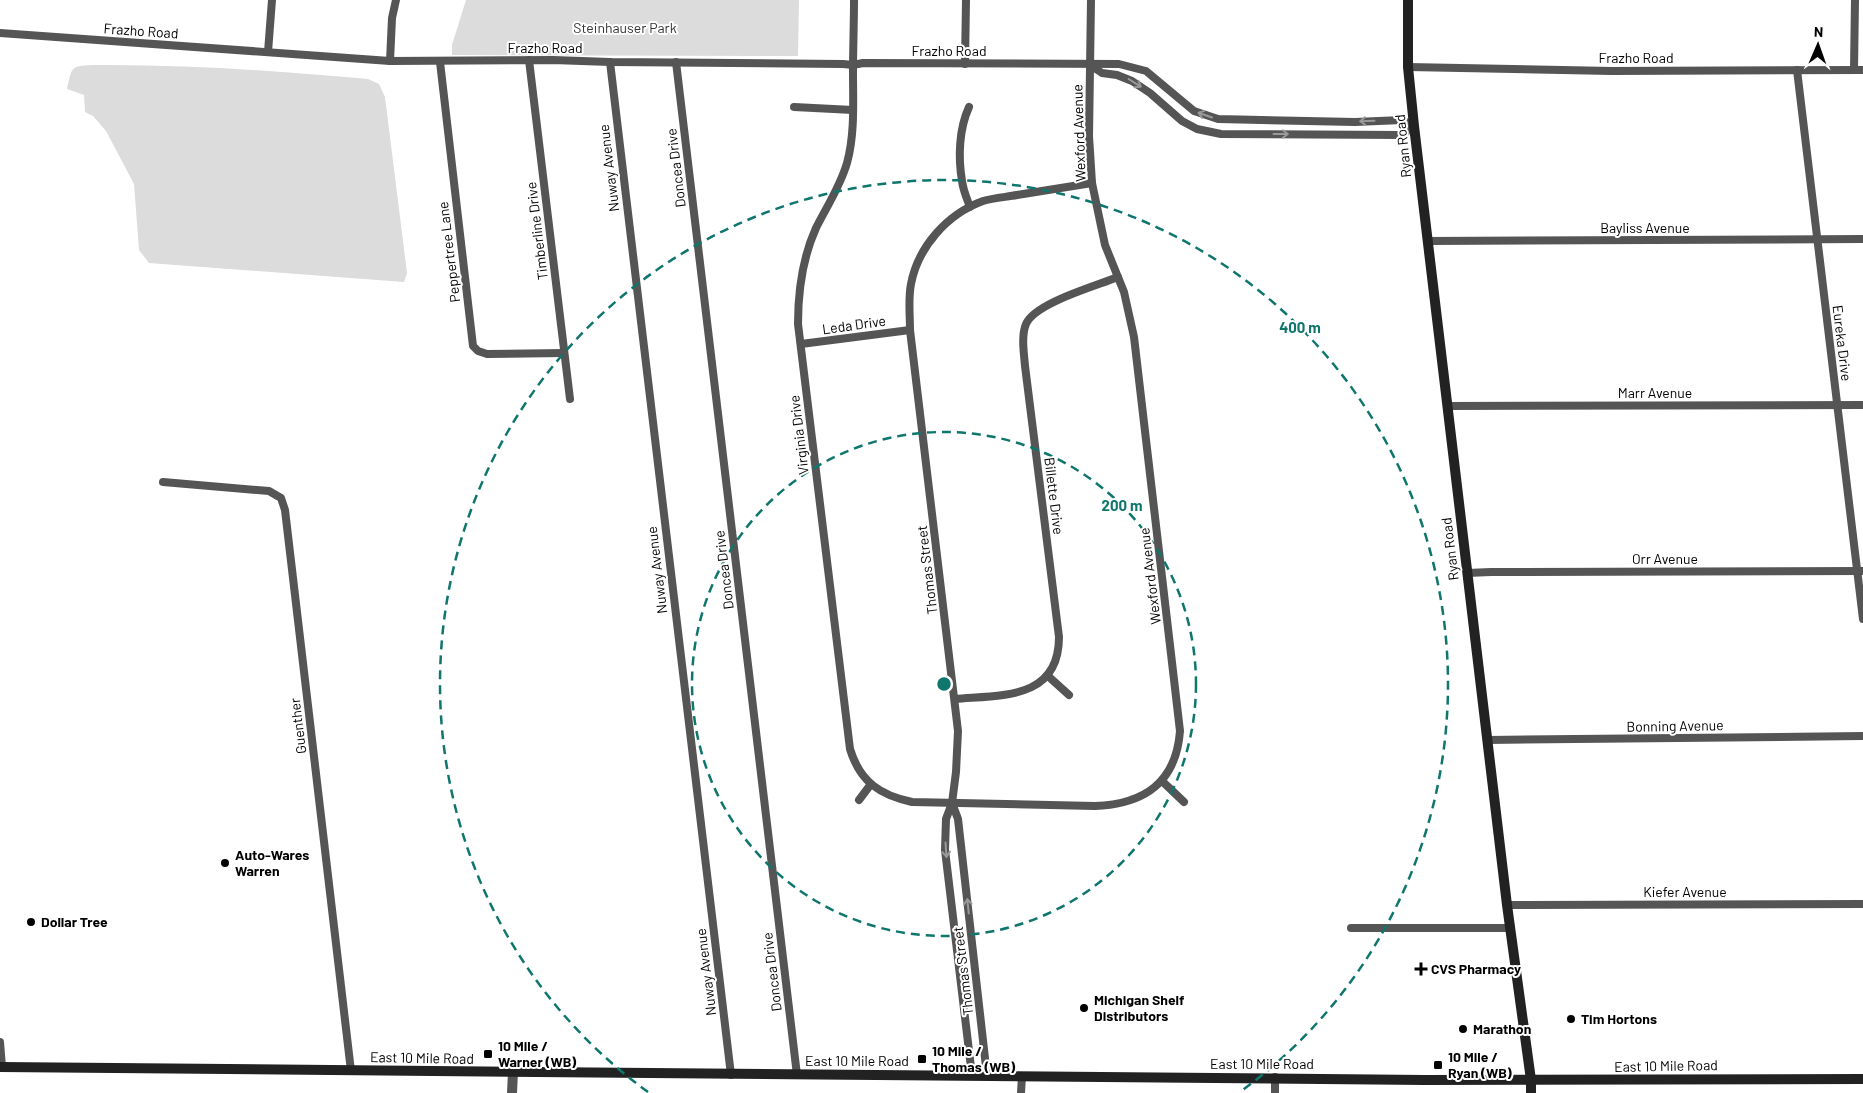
<svg xmlns="http://www.w3.org/2000/svg" width="1863" height="1093" font-family="Barlow,sans-serif">
<rect width="100%" height="100%" fill="#fff"/>
<g fill="#dcdcdc">
<polygon points="466,0 799,0 798,56 452,55 452,45"/>
<path d="M93 65C185 64 277 71 368 79L379 84 385 97 407 273 404 282 149 263 139 250 134 184 106 131 93 116 85 112 84 95 67 89C72 67 70 66 93 65Z"/>
</g>
<g fill="none" stroke-linecap="round" stroke-linejoin="round">
<g stroke="#555" stroke-width="8">
<path d="M854 0C854 24 853 48 853 72 853 102 855 134 847 163 840 187 827 206 816 228 802 259 798 290 798 324L850 749C860 782 880 795 912 802L1095 806C1144 804 1176 783 1180 731L1134 337 1124 292 1105 245 1092 183 1089 136 1091 0"/>
<polyline points="0,33 390,61 553,60 610,62 843,64 853,65 863,63 1119,64 1146,71 1194,111 1218,119 1355,122 1402,120 1414,126"/>
<polyline points="268,52 272,0"/>
<polyline points="529,60 570,399"/>
<polyline points="390,61 392,18 396,0"/>
<polyline points="440,62 473,346 478,351 487,354 564,353"/>
<polyline points="610,62 731,1075"/>
<polyline points="676,62 797,1075"/>
<polyline points="965,64 966,0"/>
<polyline points="1090,65 1102,73 1117,75 1132,81 1150,93 1182,121 1197,129 1221,134 1401,135 1414,126"/>
<polyline points="1408,67 1612,71 1863,70"/>
<polyline points="1797,70 1863,619"/>
<polyline points="1854,70 1855,0"/>
<polyline points="794,107 853,110"/>
<path d="M969 107C959 129 958 157 962 181 963 190 967 199 970 207"/>
<polyline points="1428,241 1863,239"/>
<polyline points="801,344 910,330"/>
<polyline points="1448,406 1863,405"/>
<polyline points="163,482 269,491 281,498 285,510 351,1071"/>
<polyline points="1467,573 1491,572 1863,571"/>
<polyline points="1048,676 1069,695"/>
<path d="M955 699C1001 695 1059 700 1059 637L1025 366C1024 353 1021 336 1026 324 1035 303 1096 286 1118 277"/>
<polyline points="1488,740 1863,736"/>
<polyline points="1162,781 1184,802"/>
<polyline points="859,800 871,784"/>
<polyline points="952,803 946,819 945,850 972,1076"/>
<polyline points="1507,905 1863,904"/>
<polyline points="1351,928 1511,928"/>
<polyline points="0,1042 2,1067"/>
<path d="M987 1076 958 819 952 803 956 772 958 731 910 330C910 314 908 299 911 284 918 247 947 214 983 201 993 198 1006 197 1017 195 1042 191 1067 187 1092 183"/>
<polyline points="1275,1077 1275,1093"/>
<polyline points="1021,1093 1022,1076"/>
</g>
<polyline stroke="#555" stroke-width="10" points="512,1093 513,1072"/>
<g stroke="#222" stroke-width="10">
<polyline points="1408,0 1408,67 1414,126 1507,905 1531,1080 1531,1093"/>
<polyline points="0,1067 1425,1080 1863,1079"/>
</g>
</g>
<defs><path id="oneway-shaft" d="M-6 0H5M1.5-3L5.5 0L1.5 3" fill="none" stroke-width="1.6" stroke-linecap="round" stroke-linejoin="round" transform="scale(1.25)"/></defs>
<g stroke="#999">
<use href="#oneway-shaft" transform="translate(1135 83) rotate(32)"/>
<use href="#oneway-shaft" transform="translate(1205 115) rotate(-161)"/>
<use href="#oneway-shaft" transform="translate(1367 121) rotate(178)"/>
<use href="#oneway-shaft" transform="translate(1281 134)"/>
<use href="#oneway-shaft" transform="translate(946 850) rotate(86)"/>
<use href="#oneway-shaft" transform="translate(968 906) rotate(-96)"/>
</g>
<g fill="none" stroke="#0f766e" stroke-width="2.5" stroke-dasharray="9 6">
<circle cx="944" cy="684" r="252"/>
<path d="M648 1092A504 504 0 1 1 1240 1092"/>
</g>
<g fill="#000" stroke="#fff" stroke-width="2">
<circle cx="225" cy="863" r="5"/>
<circle cx="31" cy="922" r="5"/>
<path d="M1418.5 961.5h5v5h5v5h-5v5h-5v-5h-5v-5h5z"/>
<circle cx="1084" cy="1008" r="5"/>
<circle cx="1571" cy="1019" r="5"/>
<circle cx="1463" cy="1029" r="5"/>
<rect x="483" y="1049" width="10" height="10" rx="2.5"/>
<rect x="917" y="1054" width="10" height="10" rx="2.5"/>
<rect x="1433" y="1060" width="10" height="10" rx="2.5"/>
</g>
<g text-anchor="middle" stroke-width="4" stroke-linejoin="round" paint-order="stroke">
<g font-size="14" fill="#333" stroke="#fff">
<text x="625" y="33">Steinhauser Park</text>
</g>
<g font-size="14" fill="#000" stroke="#fff">
<text transform="translate(141 31) rotate(4)" y="5">Frazho Road</text>
<text x="545" y="53">Frazho Road</text>
<text x="949" y="56">Frazho Road</text>
<text x="1636" y="63">Frazho Road</text>
<text transform="translate(1079 133) rotate(-92)" y="5">Wexford Avenue</text>
<text transform="translate(1403 146) rotate(-96)" y="5">Ryan Road</text>
<text transform="translate(609 168) rotate(-97)" y="5">Nuway Avenue</text>
<text transform="translate(676 168) rotate(-97)" y="5">Doncea Drive</text>
<text x="1645" y="233">Bayliss Avenue</text>
<text transform="translate(537 231) rotate(-97)" y="5">Timberline Drive</text>
<text transform="translate(449 252) rotate(-97)" y="5">Peppertree Lane</text>
<text transform="translate(854 325) rotate(-8)" y="5">Leda Drive</text>
<text transform="translate(1842 343) rotate(83)" y="5">Eureka Drive</text>
<text x="1655" y="398">Marr Avenue</text>
<text transform="translate(799 435) rotate(-97)" y="5">Virginia Drive</text>
<text transform="translate(1054 496) rotate(83)" y="5">Billette Drive</text>
<text transform="translate(1450 549) rotate(-97)" y="5">Ryan Road</text>
<text x="1665" y="564">Orr Avenue</text>
<text transform="translate(657 570) rotate(-97)" y="5">Nuway Avenue</text>
<text transform="translate(724 570) rotate(-97)" y="5">Doncea Drive</text>
<text transform="translate(927 570) rotate(-97)" y="5">Thomas Street</text>
<text transform="translate(1150 576) rotate(-97)" y="5">Wexford Avenue</text>
<text transform="translate(298 726) rotate(-97)" y="5">Guenther</text>
<text transform="translate(1675 726) rotate(-1)" y="5">Bonning Avenue</text>
<text x="1685" y="897">Kiefer Avenue</text>
<text transform="translate(963 971) rotate(-97)" y="5">Thomas Street</text>
<text transform="translate(706 972) rotate(-97)" y="5">Nuway Avenue</text>
<text transform="translate(772 972) rotate(-97)" y="5">Doncea Drive</text>
<text transform="translate(422 1058) rotate(1)" y="5">East 10 Mile Road</text>
<text x="857" y="1066">East 10 Mile Road</text>
<text x="1262" y="1069">East 10 Mile Road</text>
<text transform="translate(1666 1066) rotate(-1)" y="5">East 10 Mile Road</text>
</g>
<g font-size="14" font-weight="bold" fill="#000" stroke="#fff" text-anchor="start">
<text x="235" y="860">Auto-Wares<tspan x="235" dy="16">Warren</tspan></text>
<text x="41" y="927">Dollar Tree</text>
<text x="1431" y="974">CVS Pharmacy</text>
<text x="1094" y="1005">Michigan Shelf<tspan x="1094" dy="16">Distributors</tspan></text>
<text x="1581" y="1024">Tim Hortons</text>
<text x="1473" y="1034">Marathon</text>
<text x="498" y="1051">10 Mile /<tspan x="498" dy="16">Warner (WB)</tspan></text>
<text x="932" y="1056">10 Mile /<tspan x="932" dy="16">Thomas (WB)</tspan></text>
<text x="1448" y="1062">10 Mile /<tspan x="1448" dy="16">Ryan (WB)</tspan></text>
</g>
</g>
<circle cx="944" cy="684" r="8" fill="#0f766e" stroke="#fff" stroke-width="2.5"/>
<g font-size="15" text-anchor="middle" font-weight="bold" fill="#0f766e" stroke="#fff" stroke-width="4" stroke-linejoin="round" paint-order="stroke">
<text x="1300" y="333">400 m</text>
<text x="1122" y="511">200 m</text>
</g>
<g transform="translate(1818 45) rotate(2)" stroke="#ffffff" stroke-width="4" paint-order="stroke">
<path d="M0-4L9 19L0 12L-9 19Z" fill="#000000"/>
<text y="-8" font-size="14" font-weight="bold" text-anchor="middle" fill="#000000">N</text>
</g>
</svg>
